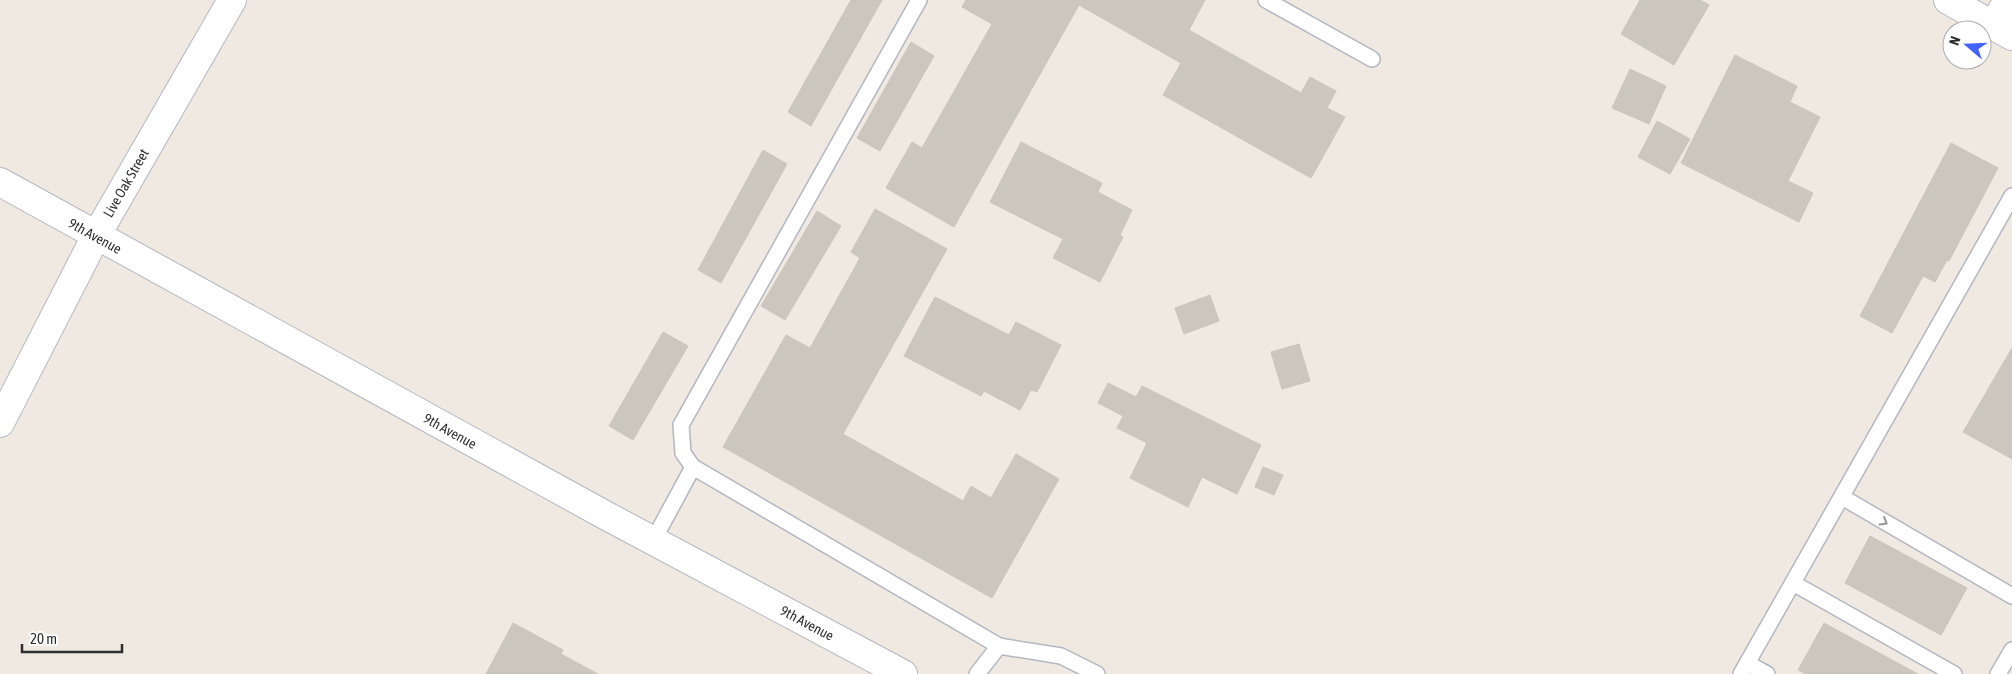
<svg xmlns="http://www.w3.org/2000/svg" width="2012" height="674" font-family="'Asap Condensed',sans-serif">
<rect width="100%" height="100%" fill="#efe9e1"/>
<g fill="#cbc7bf" stroke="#cbc5ba">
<polygon points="851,0 882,0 811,126 788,112"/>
<polygon points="966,0 1205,0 1189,30 1301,93 1310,77 1336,91 1327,108 1345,117 1311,178 1163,95 1181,63 1079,5 954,227 886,188 912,142 922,148 992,24 962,7"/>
<polygon points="1640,0 1700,0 1709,5 1674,65 1621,34"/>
<polygon points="911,42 934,56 880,151 857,138"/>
<polygon points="1735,55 1797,86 1790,102 1820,117 1788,181 1813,193 1799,222 1681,163"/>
<polygon points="1630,69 1666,86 1649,124 1612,108"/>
<polygon points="1657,121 1690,139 1670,174 1638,157"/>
<polygon points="1021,142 1102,183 1098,192 1132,210 1120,235 1123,237 1100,282 1053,258 1063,239 990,202"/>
<polygon points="1951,143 1998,168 1949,261 1947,260 1935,282 1923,276 1892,333 1860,316"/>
<polygon points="763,150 787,164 721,283 698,270"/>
<polygon points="875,209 947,249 843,434 963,501 971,486 991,498 1016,454 1059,479 992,598 723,447 786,335 810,348 860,258 851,252"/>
<polygon points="817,211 841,226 785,320 761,306"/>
<polygon points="1210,295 1219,321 1184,334 1175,308"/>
<polygon points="935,297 1009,335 1016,322 1061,345 1037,392 1031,390 1020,410 984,391 981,396 904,356"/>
<polygon points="663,332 688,346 633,440 609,426"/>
<polygon points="1299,344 1310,381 1282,389 1271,352"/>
<polygon points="2012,348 2012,459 1963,432"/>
<polygon points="1108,383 1136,397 1142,386 1261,445 1237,494 1202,477 1188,507 1130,478 1147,443 1117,428 1123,416 1098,403"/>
<polygon points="1263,467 1283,475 1274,495 1255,487"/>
<polygon points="1870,536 1967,588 1941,635 1845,583"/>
<polygon points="513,623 563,650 561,654 598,674 486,674"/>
<polygon points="1824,623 1918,674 1806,674 1798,670"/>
</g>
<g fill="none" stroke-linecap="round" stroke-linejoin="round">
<defs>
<g id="lane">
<polyline points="919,0 681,425 683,453 693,467 999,646"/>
<polyline points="1266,0 1372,59"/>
<polyline points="1842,497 2012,596"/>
<polyline points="653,541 693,467"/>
<polyline points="1793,583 1954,674"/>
<polyline points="1747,663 1767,674"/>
<polyline points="977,674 999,646 1061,656 1097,674"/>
<polyline points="1741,674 2012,196"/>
<polyline points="1998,674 2012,650"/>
</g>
<g id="street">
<polyline points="1948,0 2012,36"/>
<polyline points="1994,24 2008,0"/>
<polyline points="0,423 96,236 232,0"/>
</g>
<polyline id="secondary" points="0,182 603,514 903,674"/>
</defs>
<use href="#lane" stroke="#b4b7c1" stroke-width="18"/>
<use href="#street" stroke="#b4b7c1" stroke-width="30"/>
<use href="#secondary" stroke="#b4b7c1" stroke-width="30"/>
<use href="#lane" stroke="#fff" stroke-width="15"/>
<use href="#street" stroke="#fff" stroke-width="28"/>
<use href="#secondary" stroke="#fff" stroke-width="28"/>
</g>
<defs><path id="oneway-chevron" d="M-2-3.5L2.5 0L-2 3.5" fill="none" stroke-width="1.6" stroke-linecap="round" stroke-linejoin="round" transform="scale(1.25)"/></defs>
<use stroke="#969696" href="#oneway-chevron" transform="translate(1884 522) rotate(30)"/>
<g text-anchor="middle" stroke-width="4" stroke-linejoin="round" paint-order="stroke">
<g font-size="14" fill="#2e2e2e" stroke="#fff">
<text transform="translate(126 183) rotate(-60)" y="5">Live Oak Street</text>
<text transform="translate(95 236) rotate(29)" y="5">9th Avenue</text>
<text transform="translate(450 431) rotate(29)" y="5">9th Avenue</text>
<text transform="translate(807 623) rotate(28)" y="5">9th Avenue</text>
</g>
</g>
<g transform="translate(1967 45) rotate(289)"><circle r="24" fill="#ffffff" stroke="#ababab"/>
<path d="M0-4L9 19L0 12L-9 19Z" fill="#4264fb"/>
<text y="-8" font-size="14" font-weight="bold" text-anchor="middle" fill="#2e2e2e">N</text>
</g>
<path d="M22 644v8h100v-8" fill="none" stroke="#2e2e2e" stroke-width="2.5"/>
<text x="30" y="644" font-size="15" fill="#2e2e2e" stroke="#ffffff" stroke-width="4" paint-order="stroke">20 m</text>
</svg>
